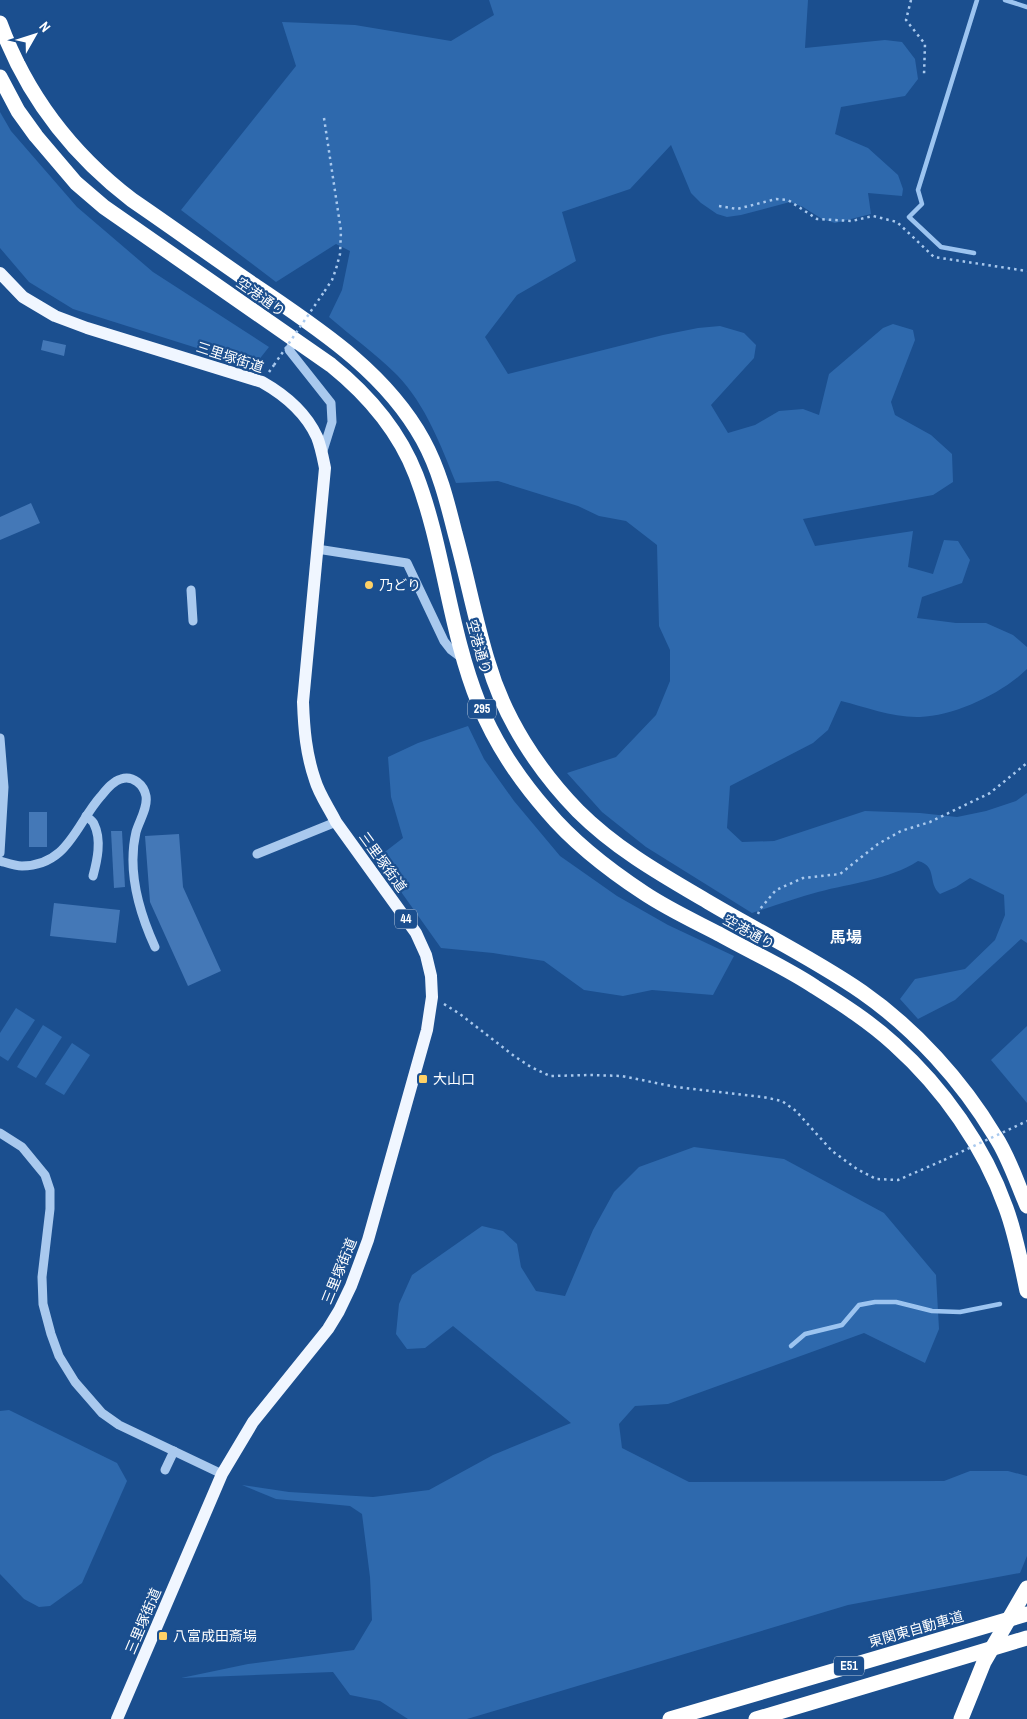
<svg xmlns="http://www.w3.org/2000/svg" width="1027" height="1719" font-family="'Archivo Narrow','Noto Sans JP',sans-serif">
<rect width="100%" height="100%" fill="#1b4f8f"/>
<g fill="#2e69ad">
<path d="M489 0H808L805 48 885 40 902 42 915 59 918 79 905 96 841 107 835 134 868 148 898 175 903 189 902 196 868 193 871 214 835 223 822 219 803 207 790 202 741 215 727 217 717 214 701 203 691 193 671 145 630 189 562 212 576 261 517 295 485 337 508 374 663 335 698 328 720 326 744 333 756 345 754 358 711 405 728 433 755 425 779 411 803 409 819 415 829 374 883 328 893 324 913 330 915 340 891 402 895 415 931 435 952 454 953 482 933 495 803 519 815 546 913 531 908 567 933 574 944 540 958 541 970 560 962 583 922 597 917 618 956 623H986L1013 635 1027 647V669C1003 693 955 716 920 717 893 718 866 707 841 701L828 730 813 743 730 786 727 828 742 842 774 841 865 811 920 813 957 817 986 811 1016 801 1027 793V943L1021 939 955 1000 918 1019 900 999 915 979 965 969 995 940 1005 915 1004 895 970 878 956 887 940 894C927 883 938 866 918 861 888 880 852 883 818 892 796 898 774 906 752 913L646 847 602 812 567 773 616 757 656 715 670 681V650L659 626 657 545 626 521 599 516 578 506 498 481 456 483C441 446 426 405 397 375 376 354 351 336 329 317L342 290 350 251 336 244 276 282 181 210 296 66 282 22 355 25 451 41 494 15Z"/>
<polygon points="0,112 11,131 77,207 153,272 269,347 254,366 73,309 29,282 0,248"/>
<polygon points="468,726 484,759 514,801 560,856 617,896 668,925 734,956 713,995 652,990 623,996 584,990 544,961 493,953 441,948 377,858 403,838 391,797 388,757 418,743"/>
<polygon points="16,1008 35,1020 8,1061 0,1056 0,1033"/>
<polygon points="43,1025 62,1037 36,1078 17,1067"/>
<polygon points="1027,1026 1027,1103 991,1060"/>
<polygon points="72,1043 90,1055 64,1095 45,1084"/>
<polygon points="694,1147 784,1159 884,1213 936,1275 939,1329 925,1363 864,1333 668,1404 635,1406 619,1424 622,1448 689,1482 944,1481 970,1471 1008,1471 1027,1476 1027,1556 1020,1573 848,1605 467,1719 408,1719 380,1701 350,1695 333,1672 181,1678 248,1664 354,1650 372,1620 370,1577 362,1514 350,1506 276,1499 242,1485 289,1492 373,1497 429,1490 493,1455 571,1423 453,1326 425,1348 407,1349 396,1334 399,1304 412,1275 482,1226 503,1231 517,1244 521,1267 536,1291 565,1296 593,1230 614,1192 639,1167"/>
<polygon points="9,1410 117,1463 127,1481 82,1583 50,1606 39,1607 24,1599 0,1574 0,1411"/>
</g>
<g fill="none" stroke-linecap="round" stroke-linejoin="round">
<g stroke="#9cc4f0" stroke-width="4.5">
<polyline points="1005,0 1027,7"/>
<polyline points="974,253 941,247 909,217 922,204 918,190 977,0"/>
<polyline points="791,1346 805,1334 842,1325 859,1305 875,1302 896,1302 932,1311 960,1312 1000,1304"/>
</g>
</g>
<g fill="#4478b7">
<polygon points="43,340 66,345 64,356 41,350"/>
<polygon points="31,503 40,523 0,540 0,517"/>
<rect x="29" y="812" width="18" height="35"/>
<polygon points="111,831 122,831 125,887 114,888"/>
<polygon points="179,834 183,887 221,971 188,986 150,902 145,836"/>
<polygon points="54,903 120,910 116,943 50,936"/>
</g>
<g fill="none" stroke-linecap="round" stroke-linejoin="round">
<g stroke="#a9c9ee" stroke-width="2.5" stroke-dasharray="2.5 4" stroke-linecap="butt">
<polyline points="911,0 906,20 925,44 924,75"/>
<polyline points="324,118 341,231 340,254 336,269 332,280 324,292"/>
<polyline points="719,206 737,209 776,199 788,200 817,219 852,221 873,216 897,222 934,257 1027,271"/>
<polyline points="269,372 274,365"/>
<polyline points="758,914 760,909 776,890 803,878 840,874 878,844 901,831 930,822 990,793 1027,763"/>
<polyline points="444,1004 460,1014 514,1056 531,1067 550,1076 590,1075 622,1076 676,1087 763,1097 782,1101 796,1111 832,1151 857,1169 876,1179 898,1180 944,1160"/>
</g>
<g stroke="#a9c9ee" stroke-width="9">
<polyline points="295,340 289,350 331,403 332,422 322,454"/>
<polyline points="317,549 407,563 444,641 451,650 463,659"/>
<polyline points="191,590 193,621"/>
<polyline points="0,738 4,787 0,853"/>
<path d="M86 816C88 818 93 821 94 824 102 840 97 861 93 876"/>
<polyline points="257,854 336,822"/>
<path d="M0 861C7 863 15 866 22 866 68 866 76 824 101 796 106 790 113 781 121 779 133 775 144 785 146 796 148 808 139 821 136 832 127 871 139 912 155 947"/>
<polyline points="0,1133 22,1147 45,1175 50,1190 50,1209 42,1277 43,1304 51,1334 59,1356 75,1382 102,1413 119,1425 222,1474"/>
<polyline points="165,1470 174,1451"/>
</g>
<path stroke="#f0f6ff" stroke-width="12" d="M0 273 23 297 55 316 87 328 262 382C285 395 306 413 317 437 321 447 323 458 325 468L303 702C304 729 306 754 315 780 319 794 329 808 336 822L416 933 426 955 431 976 432 997 427 1030 368 1240 351 1286 339 1311 328 1329 253 1422 222 1474 117 1719"/>
<g stroke="#fff" stroke-width="15">
<path d="M0 23C26 94 72 154 132 200 173 228 213 257 254 285 317 328 385 371 423 440 439 469 447 501 455 533 467 576 475 620 488 662 504 718 538 770 578 811 617 850 664 876 710 903 761 933 814 959 862 992 915 1029 962 1081 995 1136 1009 1157 1017 1183 1027 1206"/>
<path d="M0 77 18 111 36 136 76 183 104 207 331 365C367 394 399 431 416 475 444 548 449 630 479 704 495 743 519 779 547 811 574 843 609 870 644 893 668 909 694 921 719 934 751 952 785 967 815 987 842 1004 870 1022 894 1044 943 1088 984 1146 1006 1208 1016 1235 1021 1263 1027 1291"/>
<polyline points="670,1719 1027,1614"/>
<polyline points="756,1719 1027,1638"/>
</g>
<g stroke="#a9c9ee" stroke-width="2.5" stroke-dasharray="2.5 4" stroke-linecap="butt">
<polyline points="274,365 324,292"/>
<polyline points="944,1160 1027,1121"/>
</g>
<polyline stroke="#fff" stroke-width="15" points="961,1719 984,1662 1027,1588"/>
</g>
<g fill="#ffd166" stroke="#1b4f8f" stroke-width="2">
<circle cx="369" cy="585" r="5"/>
<rect x="418" y="1074" width="10" height="10" rx="2.5"/>
<rect x="158" y="1631" width="10" height="10" rx="2.5"/>
</g>
<g text-anchor="middle" stroke-width="4.5" stroke-linejoin="round" paint-order="stroke">
<g fill="#1b4f8f" stroke="#bbcadd" stroke-width="1">
<rect x="468" y="699.5" width="28" height="19" rx="4"/>
<rect x="395" y="909.5" width="22" height="19" rx="4"/>
<rect x="834" y="1656.5" width="30" height="19" rx="4"/>
</g>
<g font-size="12" font-weight="bold" fill="#fff">
<text x="482" y="713">295</text>
<text x="406" y="923">44</text>
<text x="849" y="1670">E51</text>
</g>
<g font-size="14" fill="#fff" stroke="#1b4f8f">
<text transform="translate(261 297) rotate(35)" y="5">空港通り</text>
<text transform="translate(230 357) rotate(18)" y="5">三里塚街道</text>
<text transform="translate(479 647) rotate(74)" y="5">空港通り</text>
<text transform="translate(383 862) rotate(54)" y="5">三里塚街道</text>
<text transform="translate(749 932) rotate(29)" y="5">空港通り</text>
<text transform="translate(339 1271) rotate(-68)" y="5">三里塚街道</text>
<text transform="translate(143 1621) rotate(-67)" y="5">三里塚街道</text>
<text transform="translate(916 1629) rotate(-16)" y="5">東関東自動車道</text>
</g>
<g font-size="14" fill="#fff" stroke="#1b4f8f" text-anchor="start">
<text x="379" y="590">乃どり</text>
<text x="433" y="1084">大山口</text>
<text x="173" y="1641">八富成田斎場</text>
</g>
<g font-size="16" font-weight="bold" fill="#fff" stroke="#1b4f8f">
<text x="846" y="943">馬場</text>
</g>
</g>
<g transform="translate(35 35) rotate(51)" stroke="#1b4f8f" stroke-width="4" paint-order="stroke">
<path d="M0-4L9 19L0 12L-9 19Z" fill="#ffffff"/>
<text y="-8" font-size="14" font-weight="bold" text-anchor="middle" fill="#ffffff">N</text>
</g>
</svg>
